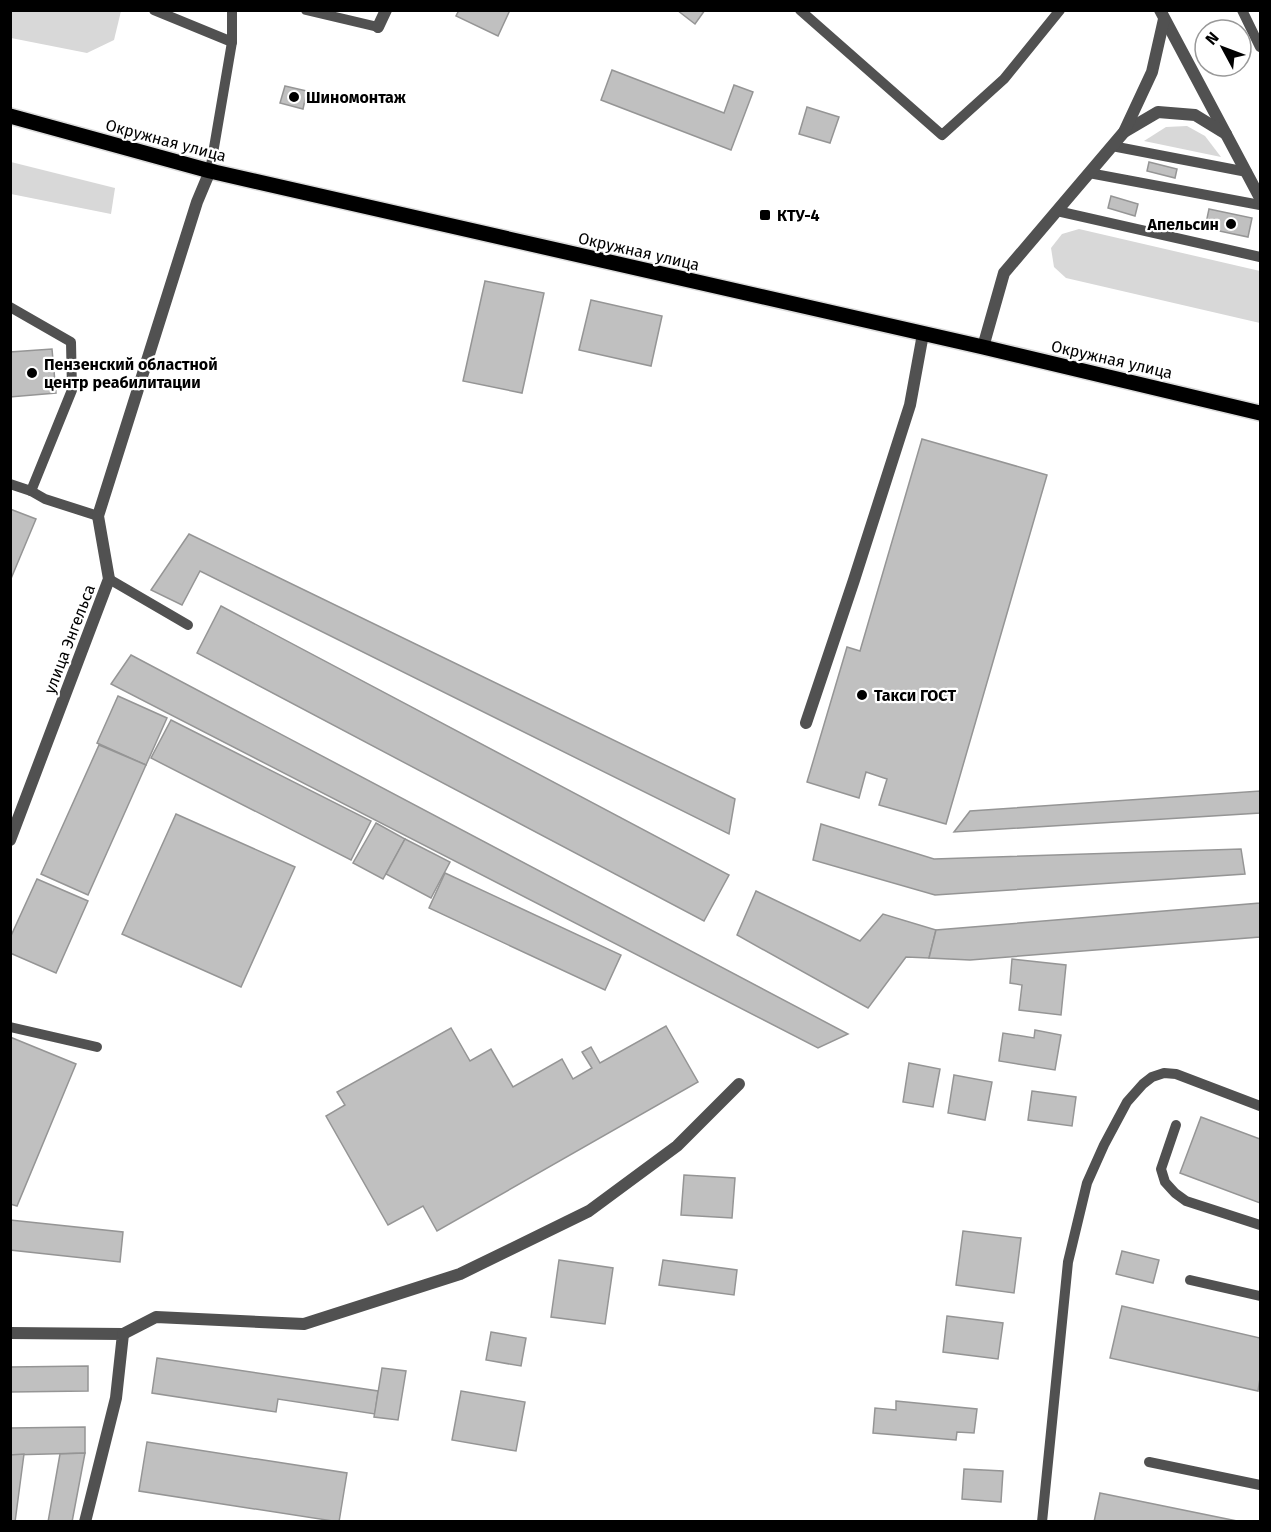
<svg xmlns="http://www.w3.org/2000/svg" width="1271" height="1532" font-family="'Fira Sans',sans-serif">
<rect width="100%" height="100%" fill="#fff"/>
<g fill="#d8d8d8">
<polygon points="10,11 11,10 121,11 114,40 87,53 11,38"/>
<polygon points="1187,126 1205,136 1221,157 1144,141 1166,127"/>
<polygon points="11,162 115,188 111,214 11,194"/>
<polygon points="1079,229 1260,271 1260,323 1066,278 1054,267 1051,248 1062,234"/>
</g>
<g fill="#c0c0c0" stroke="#959595" stroke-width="1.5">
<polygon points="459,10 510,10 498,36 456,16"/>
<polygon points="677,10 705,10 695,24"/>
<polygon points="612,70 724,113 734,85 753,92 731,150 601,100"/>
<polygon points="285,86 307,91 303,109 280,103"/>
<polygon points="807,107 839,117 830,143 799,134"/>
<polygon points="1149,162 1177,169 1175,178 1147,171"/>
<polygon points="1111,196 1138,204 1135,216 1108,208"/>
<polygon points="1209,209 1252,218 1248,237 1205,228"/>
<polygon points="485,281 544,293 522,393 463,381"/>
<polygon points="591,300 662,316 651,366 579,350"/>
<polygon points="52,349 56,393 10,397 10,352"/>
<polygon points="922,439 1047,475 946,824 879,805 887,779 866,772 859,798 807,782 847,647 860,651"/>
<polygon points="10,509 36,519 10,581"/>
<polygon points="189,534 735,799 729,834 200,571 182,605 151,590"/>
<polygon points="221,606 729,875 704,921 197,653"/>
<polygon points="131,655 848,1034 818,1048 111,684"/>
<polygon points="118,696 167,718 146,765 97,743"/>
<polygon points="171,720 371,821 351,860 151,758"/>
<polygon points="99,745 146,765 88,895 41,874"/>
<polygon points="1260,791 1260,813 954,832 970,811"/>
<polygon points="176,814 295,867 241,987 122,934"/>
<polygon points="376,823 405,839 383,879 353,863"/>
<polygon points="821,824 934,859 1241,849 1245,874 935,895 813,860"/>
<polygon points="405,839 450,862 431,898 386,874"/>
<polygon points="445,873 621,955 605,990 429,908"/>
<polygon points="37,879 88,901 56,973 10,953 10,938"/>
<polygon points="756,891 860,941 883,914 936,930 929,958 906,957 868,1008 737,935"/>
<polygon points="1260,902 1260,937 970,960 929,958 936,930 1260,903"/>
<polygon points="1012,959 1066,965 1061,1015 1019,1010 1022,985 1010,983"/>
<polygon points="666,1026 698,1082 437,1231 423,1206 388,1225 326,1116 345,1105 337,1092 451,1028 470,1061 491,1049 513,1087 562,1059 573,1079 592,1068 582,1052 591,1047 600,1063"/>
<polygon points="1035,1030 1061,1035 1055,1070 999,1061 1003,1033 1034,1038"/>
<polygon points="10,1037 76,1064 17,1206 10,1204"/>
<polygon points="909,1063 940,1069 933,1107 903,1102"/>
<polygon points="954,1075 992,1082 985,1120 948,1113"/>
<polygon points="1032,1091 1076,1097 1072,1126 1028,1120"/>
<polygon points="1201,1117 1260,1139 1260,1203 1180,1173"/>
<polygon points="684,1175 735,1178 732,1218 681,1215"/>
<polygon points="10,1220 123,1232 120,1262 10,1250"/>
<polygon points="963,1231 1021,1238 1014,1293 956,1285"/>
<polygon points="1122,1251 1159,1260 1153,1283 1116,1274"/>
<polygon points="559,1260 613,1268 605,1324 551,1317"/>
<polygon points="663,1260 737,1270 734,1295 659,1285"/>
<polygon points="1122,1306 1260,1338 1260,1378 1258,1391 1110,1358"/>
<polygon points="947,1316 1003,1323 998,1359 943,1352"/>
<polygon points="491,1332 526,1338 521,1366 486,1360"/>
<polygon points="157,1358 378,1391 375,1414 278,1399 276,1412 152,1393"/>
<polygon points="88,1366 88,1391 10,1392 10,1367"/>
<polygon points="382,1368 406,1371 398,1420 374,1417"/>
<polygon points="461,1391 525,1402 516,1451 452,1440"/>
<polygon points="896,1401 977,1409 974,1433 957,1432 956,1440 873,1433 875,1408 896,1410"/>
<polygon points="85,1427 85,1453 10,1455 10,1428"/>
<polygon points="147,1442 347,1473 339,1522 139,1491"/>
<polygon points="85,1453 72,1522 48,1522 60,1454"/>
<polygon points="24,1454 15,1522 10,1522 10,1455"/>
<polygon points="964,1469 1003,1471 1001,1502 962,1499"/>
<polygon points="1100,1493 1242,1522 1094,1522"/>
</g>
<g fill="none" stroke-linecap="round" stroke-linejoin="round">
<defs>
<polyline id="primary" points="10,116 210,171 983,347 1260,413"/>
</defs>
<use href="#primary" stroke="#dbdbdb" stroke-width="18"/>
<g stroke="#515151" stroke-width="10">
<polyline points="154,10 232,42"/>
<polyline points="306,10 378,27"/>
<polyline points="800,10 942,135 1004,79 1060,10"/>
<polyline points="1242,10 1260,47"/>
<polyline points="1112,146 1247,172"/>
<polyline points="210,171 232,42 232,10"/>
<polyline points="1089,173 1260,205"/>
<polyline points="1057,211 1260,257"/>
<polyline points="10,307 71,342 72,390 31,491"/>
<polyline points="10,484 31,491 45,499 98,516"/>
<polyline points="109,579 188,625"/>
<polyline points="10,1027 97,1047"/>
<polyline points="1176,1125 1161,1169 1165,1182 1175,1193 1186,1201 1260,1225"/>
<polyline points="1190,1280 1260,1296"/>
<polyline points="1149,1462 1260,1485"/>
<polyline points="1042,1522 1068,1262 1087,1183 1104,1145 1127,1102 1143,1084 1152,1077 1164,1073 1176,1074 1260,1106"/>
</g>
<g stroke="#515151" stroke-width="12">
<polyline points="1160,10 1260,198"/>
<polyline points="378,27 386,10"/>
<polyline points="1124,132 1158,112 1195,115 1226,134"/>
<polyline points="983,347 1004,273 1124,132 1152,72 1164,19"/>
<polyline points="806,723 854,580 910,405 923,334"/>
<polyline points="10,840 109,579 98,516 197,202 210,171"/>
<polyline points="10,1333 123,1334 116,1398 85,1522"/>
<polyline points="123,1334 156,1317 304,1324 460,1274 589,1211 677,1146 739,1084"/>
</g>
<use href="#primary" stroke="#000" stroke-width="15"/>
</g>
<g fill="#000" stroke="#fff" stroke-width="2">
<circle cx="294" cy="97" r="6"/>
<rect x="759" y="209" width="12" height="12" rx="3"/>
<circle cx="1231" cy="224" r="6"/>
<circle cx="32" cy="373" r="6"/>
<circle cx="862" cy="695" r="6"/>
</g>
<g text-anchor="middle" stroke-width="4.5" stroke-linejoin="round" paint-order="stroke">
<g font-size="16" font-weight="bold" fill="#000" stroke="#fff" text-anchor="start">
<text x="306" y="103">Шиномонтаж</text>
<text x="777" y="221">КТУ-4</text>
<text x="1219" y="230" text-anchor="end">Апельсин</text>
<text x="44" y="370">Пензенский областной<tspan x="44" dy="18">центр реабилитации</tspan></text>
<text x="874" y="701">Такси ГОСТ</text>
</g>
<g font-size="16" fill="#000" stroke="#fff">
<text transform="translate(166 140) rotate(15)" y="6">Окружная улица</text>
<text transform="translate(639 251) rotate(13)" y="6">Окружная улица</text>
<text transform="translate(1112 359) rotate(13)" y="6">Окружная улица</text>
<text transform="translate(69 639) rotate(-69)" y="6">улица Энгельса</text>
</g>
</g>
<rect width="1271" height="1532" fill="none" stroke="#000000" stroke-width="24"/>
<g transform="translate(1223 48) rotate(311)"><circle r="28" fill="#ffffff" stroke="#999999" stroke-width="1.5"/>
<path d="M0-4.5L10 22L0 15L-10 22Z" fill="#000000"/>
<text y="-9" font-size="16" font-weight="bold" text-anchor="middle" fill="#000000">N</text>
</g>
</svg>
